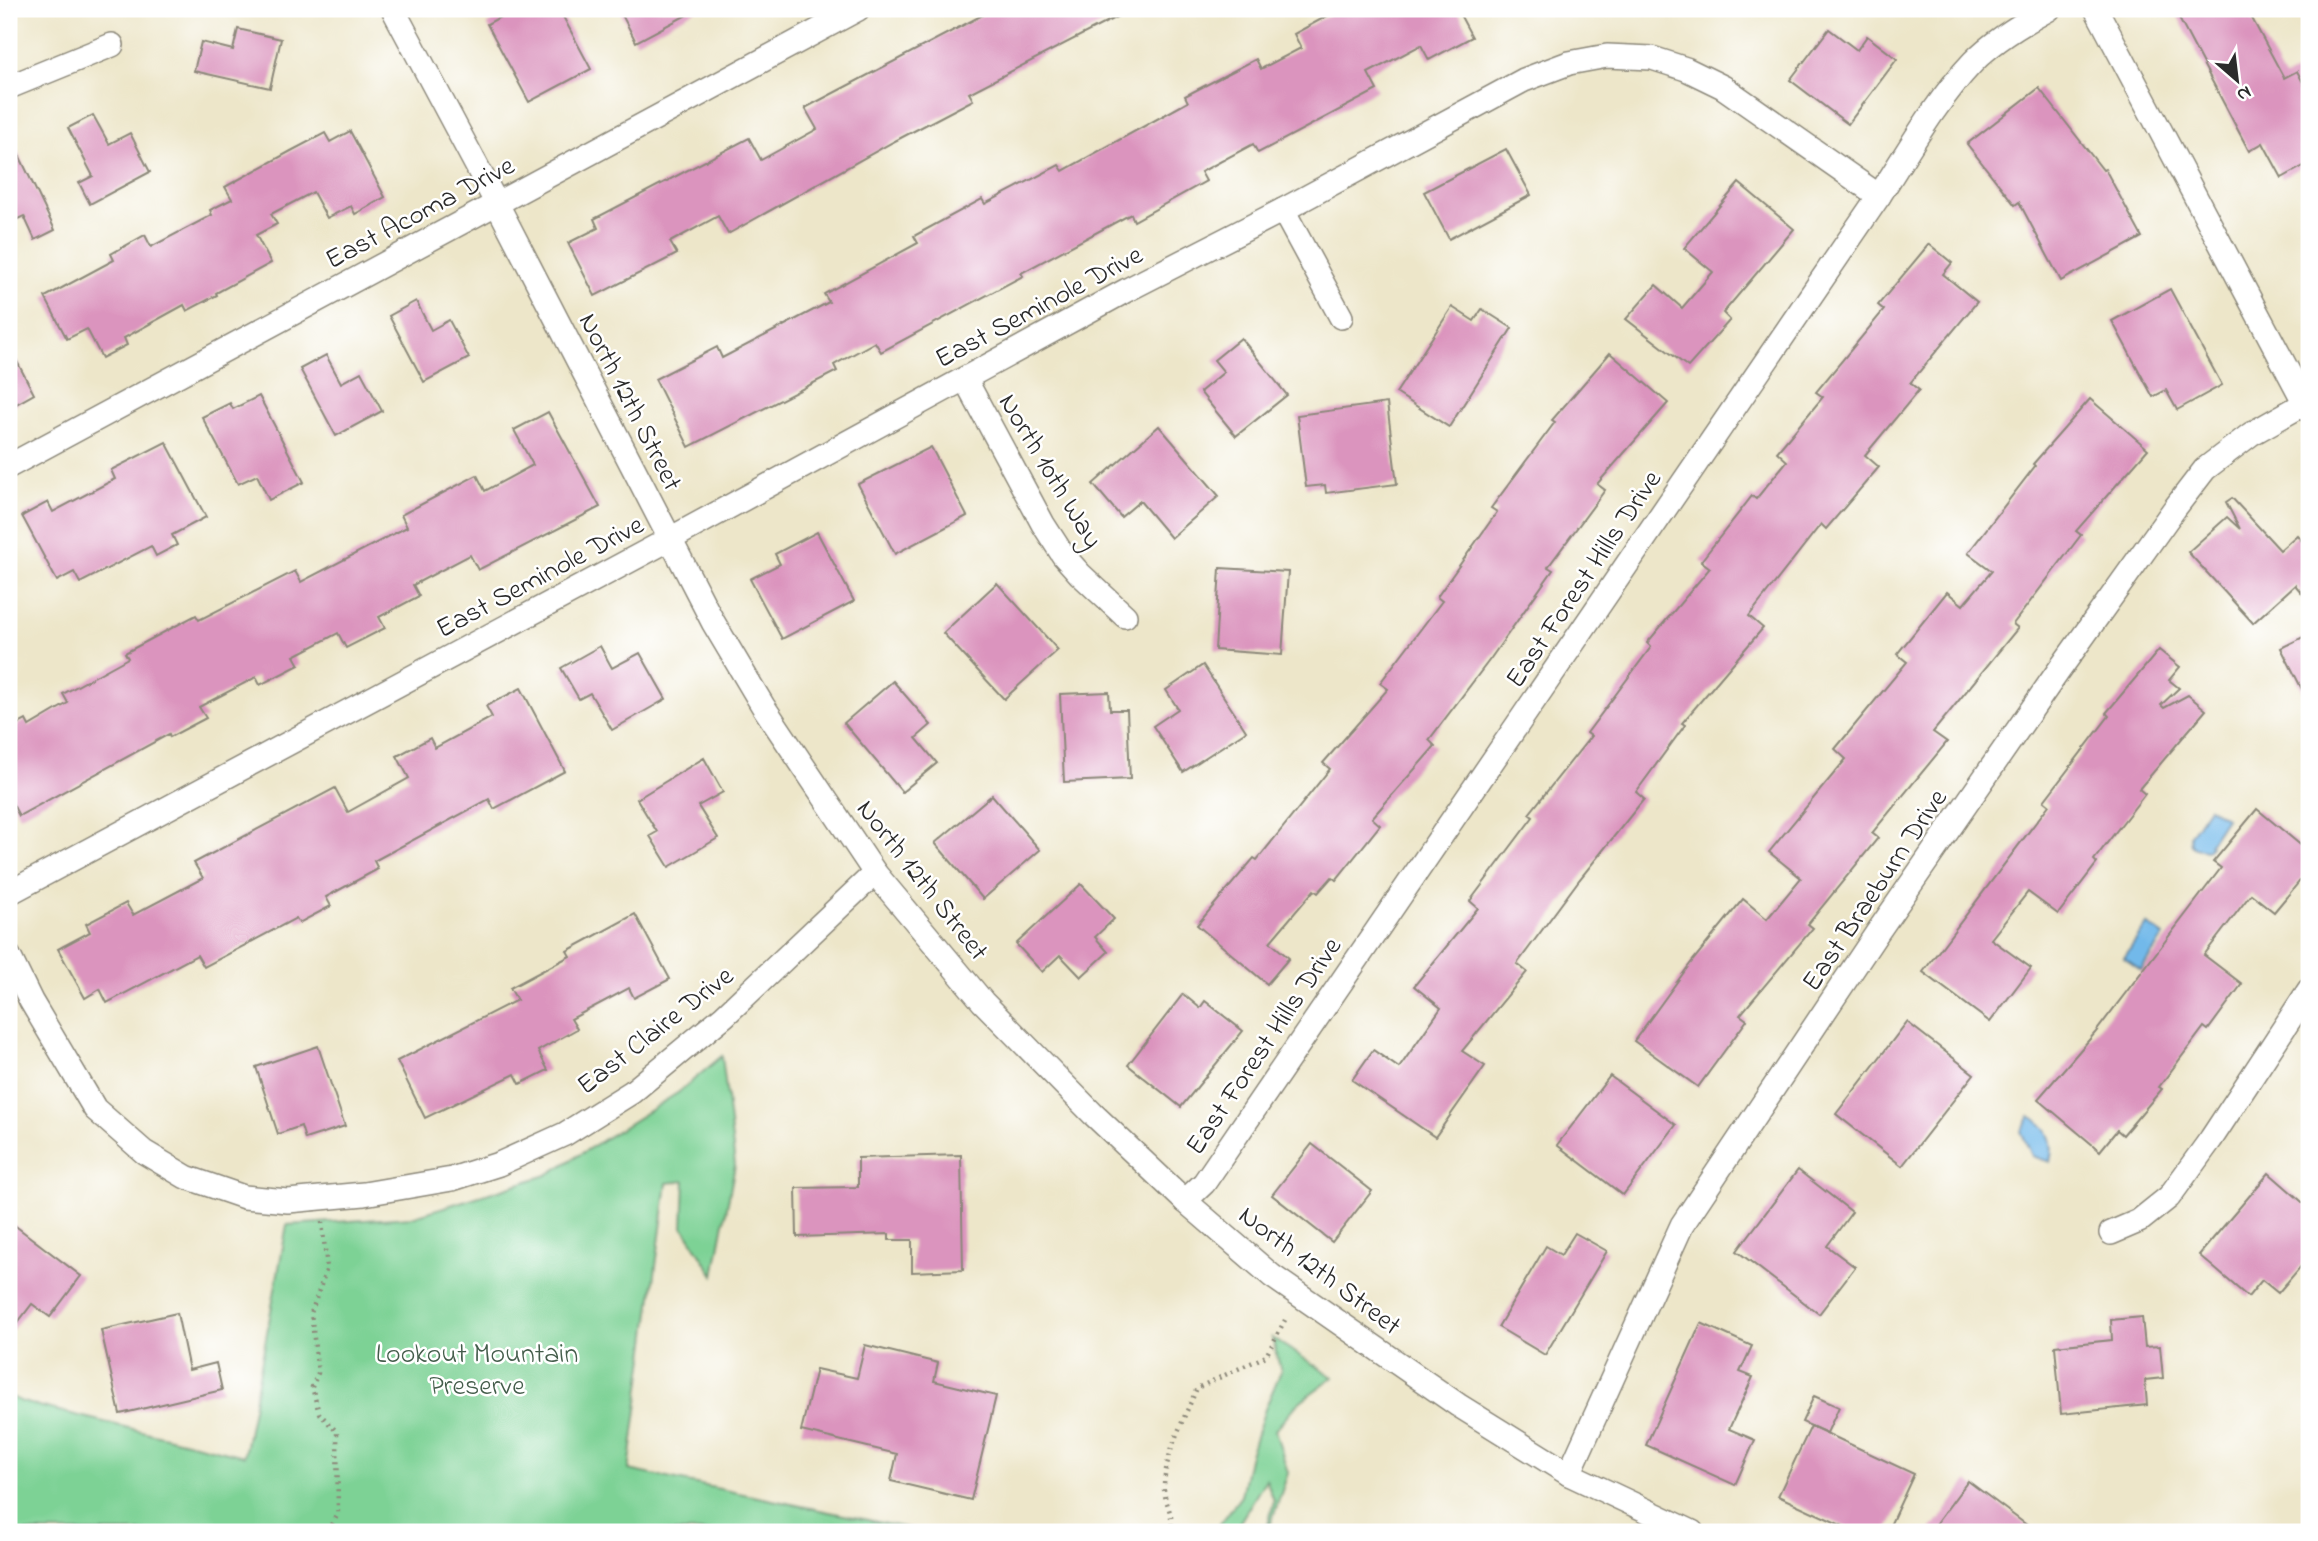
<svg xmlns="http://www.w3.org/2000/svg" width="2318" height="1541" font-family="'Indie Flower',sans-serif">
<rect width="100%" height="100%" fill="#fff"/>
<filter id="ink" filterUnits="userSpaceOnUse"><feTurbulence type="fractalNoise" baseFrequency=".0143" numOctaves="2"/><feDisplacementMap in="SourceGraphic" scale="14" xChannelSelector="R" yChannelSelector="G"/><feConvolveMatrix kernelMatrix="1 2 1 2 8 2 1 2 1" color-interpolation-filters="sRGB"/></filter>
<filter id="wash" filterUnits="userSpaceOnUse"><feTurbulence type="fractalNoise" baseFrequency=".00686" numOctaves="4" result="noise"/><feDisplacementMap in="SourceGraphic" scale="28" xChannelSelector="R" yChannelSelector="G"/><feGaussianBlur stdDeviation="1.57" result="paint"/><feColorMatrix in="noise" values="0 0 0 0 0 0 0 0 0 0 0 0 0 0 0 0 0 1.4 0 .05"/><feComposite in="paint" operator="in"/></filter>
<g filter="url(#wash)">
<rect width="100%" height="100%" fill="#ede6c9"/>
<g fill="#7dd295" stroke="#547e60" stroke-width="2">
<polygon points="722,1056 735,1165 714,1275 683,1227 685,1181 667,1183 629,1470 925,1532 9,1532 9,1396 22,1402 244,1456 287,1225 412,1217 547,1175 679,1092"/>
<polygon points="1272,1338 1333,1377 1298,1403 1275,1430 1288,1473 1268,1532 1266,1532 1274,1501 1266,1479 1234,1532 1214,1532 1241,1496 1249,1458 1265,1409 1281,1371"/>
</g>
<g fill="#72b9ea" stroke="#4e728a" stroke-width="2">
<polygon points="2209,807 2226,818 2209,844 2211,846 2207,850 2195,848 2191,845 2190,835"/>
<polygon points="2147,924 2164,936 2141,970 2124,958"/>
<path d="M2030 1116C2048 1126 2055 1142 2050 1162L2032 1156 2021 1131Z"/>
</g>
<g id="blocks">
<g fill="#db94be">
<polygon points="515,9 559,9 591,69 529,102 487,24"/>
<polygon points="619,9 698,9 636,42"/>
<polygon points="994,9 1132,9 969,93 973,100 893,142 728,234 718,216 670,242 677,254 595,296 568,243 598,228 594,219 749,138 761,160 817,129 805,108"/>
<polygon points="1340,9 1457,9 1472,37 1429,60 1421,45 1368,73 1377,90 1258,153 1253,144 1201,172 1206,181 1134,221 1131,214 1021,273 1023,276 881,352 875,342 834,365 837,371 689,447 655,379 717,347 722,358 829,302 824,294 918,243 914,236 982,199 985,204 1059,165 1063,171 1188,102 1185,96 1256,59 1261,69 1301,48 1294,34"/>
<polygon points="2174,9 2247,9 2284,78 2297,71 2309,94 2309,163 2282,178 2263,143 2249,151"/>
<polygon points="238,29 281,39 270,88 194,71 201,42 233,50"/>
<polygon points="1829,29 1857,50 1867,36 1897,59 1848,124 1790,80"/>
<polygon points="2039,88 2103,170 2105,169 2142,237 2061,281 2019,202 2015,205 1967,144"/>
<polygon points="93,115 109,144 130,133 150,172 90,204 79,183 93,176 68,128"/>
<polygon points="350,131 385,197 355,214 351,206 327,218 313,192 271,214 277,224 256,235 271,263 216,293 217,295 187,311 184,305 124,338 127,345 102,358 87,329 67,339 45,297 114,260 111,254 145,235 151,247 212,215 210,210 232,199 225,187 291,151 325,133 330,142"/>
<polygon points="9,134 55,230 35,240 24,216 9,223"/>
<polygon points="1506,149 1531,195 1449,239 1424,192"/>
<polygon points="1739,183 1794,229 1723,313 1730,320 1688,367 1626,319 1656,285 1682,308 1713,272 1684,248"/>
<polygon points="1929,244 1952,263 1943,274 1977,302 1910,383 1919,390 1865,455 1879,467 1826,529 1821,524 1749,616 1763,628 1682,723 1685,725 1636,792 1644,799 1579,880 1517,964 1527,972 1462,1051 1485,1066 1435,1137 1352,1080 1373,1050 1399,1068 1441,1008 1414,986 1478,908 1470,901 1533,817 1529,814 1591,736 1587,733 1651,647 1647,643 1710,568 1701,561 1752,496 1756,499 1787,461 1777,452 1823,397 1816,392 1884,310 1878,305"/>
<polygon points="2170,289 2222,385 2177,410 2166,390 2153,397 2112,321"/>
<polygon points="416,301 431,330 449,320 469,358 424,382 389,316"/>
<polygon points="1452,307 1474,321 1482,309 1512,328 1449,427 1396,393"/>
<polygon points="1241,338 1287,395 1236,436 1200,392 1224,372 1214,360"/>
<polygon points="9,346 34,394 9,408"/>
<polygon points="1610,353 1668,403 1597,484 1605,490 1548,567 1553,570 1491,658 1429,740 1435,746 1372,818 1380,825 1336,880 1332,877 1318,893 1314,890 1270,942 1289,958 1267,984 1197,925 1254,858 1257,860 1330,769 1323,763 1388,689 1380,683 1442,601 1437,597 1497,512 1491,508 1555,422 1552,420"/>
<polygon points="326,355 341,383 361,372 382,411 336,436 300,369"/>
<polygon points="259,396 304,482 269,500 257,475 238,484 202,417 230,403 233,409"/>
<polygon points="2090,399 2148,449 2076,531 2081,535 2013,624 2018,628 1933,732 1947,742 1872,833 1878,838 1808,924 1813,928 1740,1015 1747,1020 1698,1087 1634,1041 1690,964 1743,899 1767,919 1801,878 1769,852 1846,759 1835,749 1907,662 1897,654 1947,592 1963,605 1992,571 1968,553 2035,466 2033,464"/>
<polygon points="1387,403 1397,484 1326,493 1325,485 1306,487 1297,415"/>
<polygon points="548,412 600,507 478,570 470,555 413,585 419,596 379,617 385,628 346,648 338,633 294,656 299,665 260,685 256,677 199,707 206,718 170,737 169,734 19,816 9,797 9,729 26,720 29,726 68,703 63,694 128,658 125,653 196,615 199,620 295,571 301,582 407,527 401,515 477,475 485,491 533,465 514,430"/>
<polygon points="1159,426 1219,496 1171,538 1140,501 1121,517 1093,484"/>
<polygon points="166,442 206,517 172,535 177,545 156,556 151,546 80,583 74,572 57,581 22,516 48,502 53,512 115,479 111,470"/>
<polygon points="931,447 967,516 895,554 858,484"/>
<polygon points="2232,498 2280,550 2297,535 2309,549 2309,601 2295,585 2253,623 2188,552 2227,517 2240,529 2226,502"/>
<polygon points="817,532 854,601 782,639 750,579 780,564 775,554"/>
<polygon points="1220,568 1288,572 1282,655 1215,650"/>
<polygon points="997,583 1058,650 1004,699 943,633"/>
<polygon points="2309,634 2309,703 2281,648"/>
<polygon points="600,646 612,668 640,653 666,699 612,730 590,693 579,699 561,668"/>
<polygon points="2159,650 2180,667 2169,680 2179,688 2161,705 2164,708 2188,695 2206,710 2139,789 2145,794 2094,860 2097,863 2058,914 2028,892 1991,939 2031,968 1990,1022 1923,972 2049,805 2044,801 2109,716 2106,713"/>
<polygon points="1203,665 1246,731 1183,772 1153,726 1178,709 1166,690"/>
<polygon points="893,681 931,725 916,738 937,763 902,792 844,723"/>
<polygon points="521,688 565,771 494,809 489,799 374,861 378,869 326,897 331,906 299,923 296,918 204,967 197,955 107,1003 100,989 85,998 58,949 90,932 86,924 126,903 133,915 203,878 194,863 335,788 348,812 409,778 397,756 430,738 435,748 492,717 486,706"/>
<polygon points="1109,692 1110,710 1127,710 1130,779 1064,782 1060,694"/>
<polygon points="704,758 723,792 698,806 718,838 669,867 650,836 657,832 637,799"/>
<polygon points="992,795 1040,850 983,899 935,843"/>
<polygon points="2257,809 2309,852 2309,870 2274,912 2251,894 2204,955 2242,984 2208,1030 2204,1027 2159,1087 2162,1089 2123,1135 2117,1130 2100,1151 2038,1099 2095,1033 2221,868 2213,862"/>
<polygon points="1081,884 1114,919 1095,937 1108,952 1081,977 1060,955 1042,972 1016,944"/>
<polygon points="635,914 670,979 634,998 629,988 571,1019 577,1029 538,1051 548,1070 520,1084 515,1074 425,1118 397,1061 517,1000 510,988 570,956 567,951"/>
<polygon points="1183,994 1200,1008 1205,1001 1243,1031 1181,1107 1128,1065"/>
<polygon points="1907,1022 1974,1074 1902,1166 1836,1114"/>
<polygon points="318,1046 345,1126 305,1139 301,1126 278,1134 256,1067"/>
<polygon points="1610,1076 1676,1125 1623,1195 1557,1145"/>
<polygon points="1312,1144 1372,1191 1332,1242 1272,1195"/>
<polygon points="961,1155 963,1270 912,1272 912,1240 889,1240 889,1234 797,1237 796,1188 858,1187 858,1158"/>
<polygon points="1798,1170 1852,1212 1827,1246 1855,1267 1819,1314 1737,1251"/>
<polygon points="2269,1173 2309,1208 2309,1257 2278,1293 2262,1280 2248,1297 2199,1255"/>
<polygon points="9,1221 81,1276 50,1317 32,1304 9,1334"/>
<polygon points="1575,1233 1607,1251 1545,1355 1498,1327 1546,1246 1561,1255"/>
<polygon points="177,1313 189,1370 216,1363 222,1390 120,1414 101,1330"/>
<polygon points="2142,1317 2145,1347 2160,1346 2163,1378 2145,1380 2147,1405 2061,1414 2055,1346 2112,1340 2111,1320"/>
<polygon points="1701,1323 1752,1346 1740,1372 1753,1377 1729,1429 1755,1440 1735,1485 1646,1445"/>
<polygon points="865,1345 938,1363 934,1381 996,1396 971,1500 891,1481 897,1454 801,1431 816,1369 857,1378"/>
<polygon points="1814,1396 1839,1407 1827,1433 1802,1422"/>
<polygon points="1811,1426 1914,1474 1887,1532 1856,1532 1778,1496"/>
<polygon points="1968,1481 2036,1532 1930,1532"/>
</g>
</g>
</g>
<g filter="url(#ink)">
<use href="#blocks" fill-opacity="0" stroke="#8c887a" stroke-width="2"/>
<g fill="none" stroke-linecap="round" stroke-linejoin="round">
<defs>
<g id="minor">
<polyline points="393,9 497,204 713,622 763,706 875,873 983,1002 1093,1114 1185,1201 1272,1276 1458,1405 1569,1474 1692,1532"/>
<polyline points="2096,9 2309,411"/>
<polyline points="9,87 112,45"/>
<polyline points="1283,210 1341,317"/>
<polyline points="965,379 1043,524 1063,555 1080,574 1125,616"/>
<polyline points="9,466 858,9"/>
<polyline points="9,893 670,539 1127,290 1283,210 1524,80 1569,63 1607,56 1652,58 1686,69 1723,87 1879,196"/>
<polyline points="9,956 31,1001 95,1109 144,1152 186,1177 244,1197 288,1201 364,1194 452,1179 499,1164 565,1134 632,1092 724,1016 875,873"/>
<path d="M1185 1201 1204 1183 1879 196C1908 151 1936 101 1973 62 1994 40 2023 23 2049 9"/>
<polyline points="2111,1233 2139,1221 2169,1197 2211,1139 2309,990"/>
<polyline points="1569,1474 1682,1225 1877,933 2057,673 2175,508 2205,469 2251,434 2309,401"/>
</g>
</defs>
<use href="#minor" stroke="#8c887a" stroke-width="26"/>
<g stroke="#8c887a" stroke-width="4.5" stroke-dasharray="2 5" stroke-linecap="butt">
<polyline points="322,1222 327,1268 311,1313 318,1373 312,1387 319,1413 337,1432 338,1514 328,1532"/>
<path d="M1170 1532C1176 1516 1163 1502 1164 1485 1166 1452 1184 1419 1197 1388L1266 1356 1285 1320"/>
</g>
<use href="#minor" stroke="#fff" stroke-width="23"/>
</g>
</g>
<g text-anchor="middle" stroke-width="5" stroke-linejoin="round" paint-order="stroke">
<g font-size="28" fill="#2b2b2b" stroke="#fff">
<text transform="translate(419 211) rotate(-28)" y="10">East Acoma Drive</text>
<text transform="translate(1038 305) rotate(-28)" y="10">East Seminole Drive</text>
<text transform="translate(632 401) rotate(63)" y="10">North 12th Street</text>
<text transform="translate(1052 470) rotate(59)" y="10">North 10th Way</text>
<text transform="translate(539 575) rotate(-28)" y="10">East Seminole Drive</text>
<text transform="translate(1582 578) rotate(-56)" y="10">East Forest Hills Drive</text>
<text transform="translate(924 879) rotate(52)" y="10">North 12th Street</text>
<text transform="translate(1873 889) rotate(-56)" y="10">East Braeburn Drive</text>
<text transform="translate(654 1029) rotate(-38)" y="10">East Claire Drive</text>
<text transform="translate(1262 1045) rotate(-56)" y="10">East Forest Hills Drive</text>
<text transform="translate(1321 1269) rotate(37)" y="10">North 12th Street</text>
</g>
<g font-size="28" fill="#445d4b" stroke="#fff">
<text x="477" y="1362">Lookout Mountain<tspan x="477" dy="32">Preserve</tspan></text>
</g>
</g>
<rect width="2318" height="1541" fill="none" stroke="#fff" stroke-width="35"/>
<g transform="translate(2237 80) rotate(152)" stroke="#ffffff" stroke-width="5" paint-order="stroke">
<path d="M0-5L12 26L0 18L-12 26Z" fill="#2b2b2b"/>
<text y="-10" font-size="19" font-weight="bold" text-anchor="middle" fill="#2b2b2b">N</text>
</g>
</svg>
